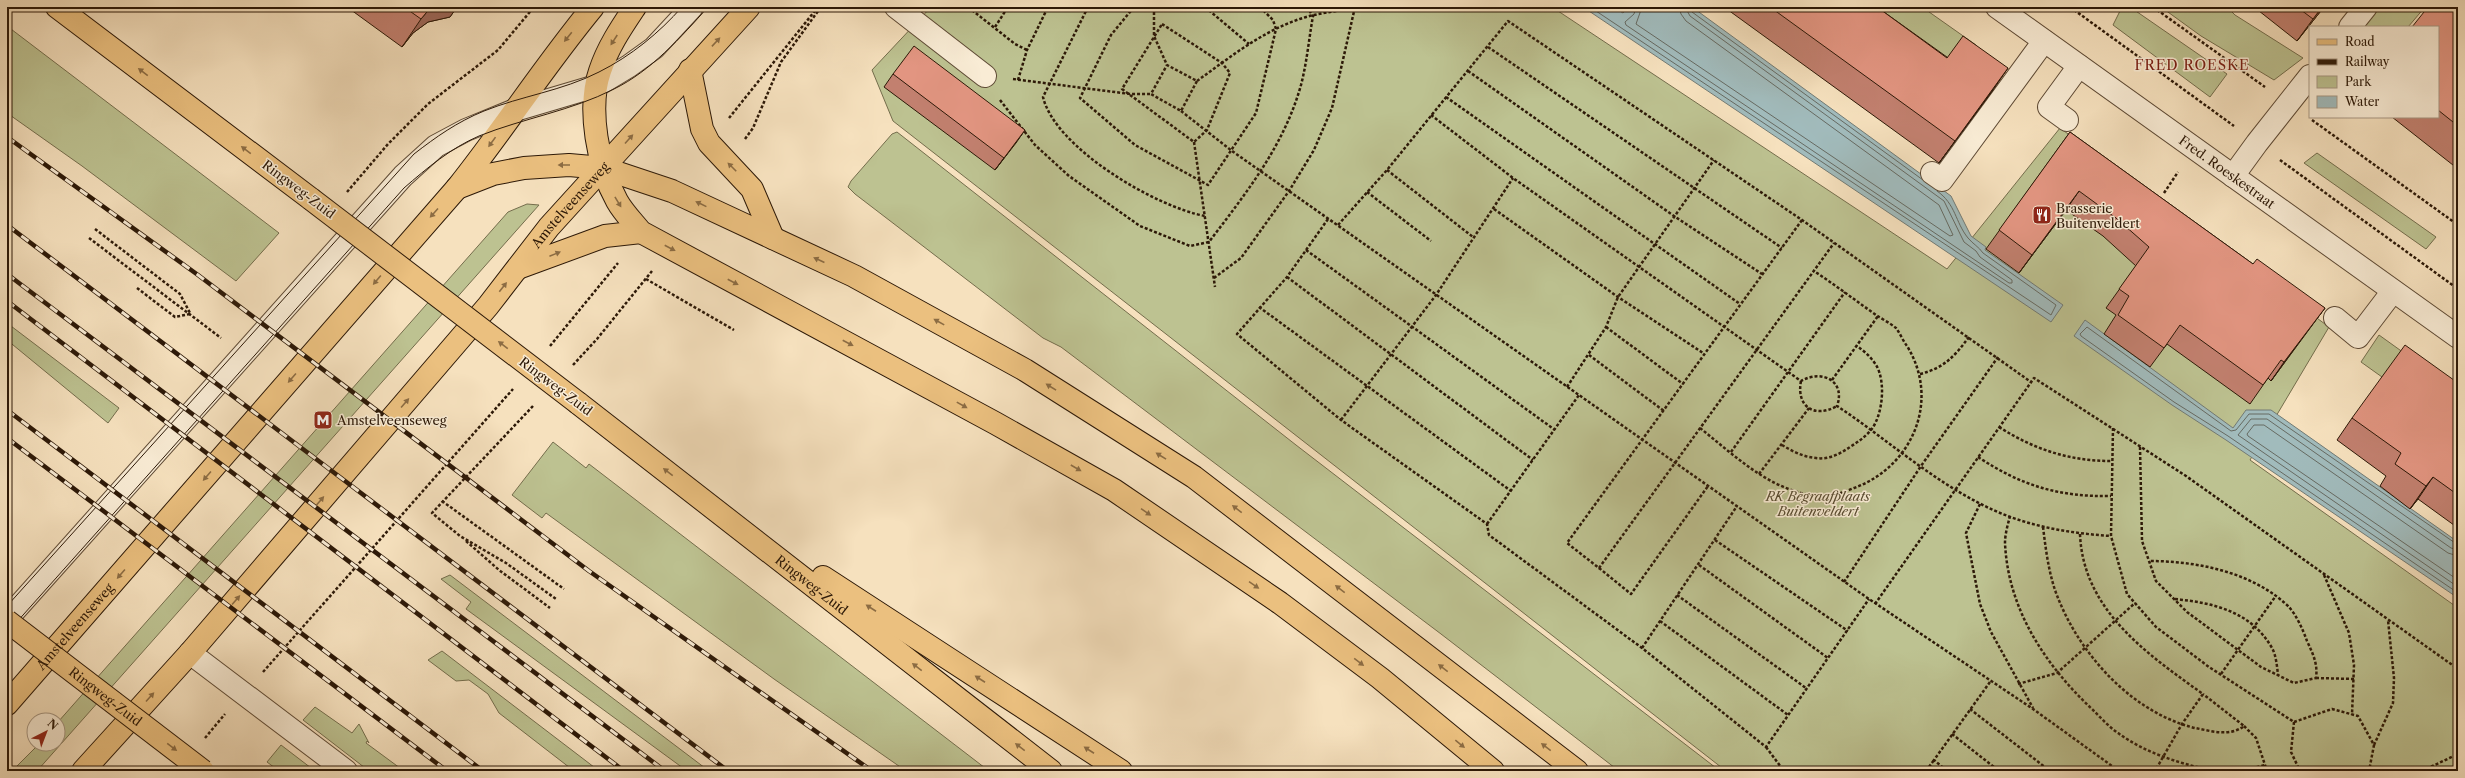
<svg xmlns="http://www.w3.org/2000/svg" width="2465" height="778" font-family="'Libre Caslon Text',serif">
<rect width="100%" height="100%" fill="#f6e1be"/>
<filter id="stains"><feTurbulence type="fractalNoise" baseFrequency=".005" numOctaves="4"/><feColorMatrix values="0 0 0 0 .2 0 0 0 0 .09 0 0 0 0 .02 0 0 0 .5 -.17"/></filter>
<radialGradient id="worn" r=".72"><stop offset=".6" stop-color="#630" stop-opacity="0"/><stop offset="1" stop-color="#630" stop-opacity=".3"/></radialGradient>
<g fill="#bdc291" stroke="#746d4c">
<polygon points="931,7 1552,7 1947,269 2060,128 2329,327 2250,460 2458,608 2458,771 1726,771 893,121 872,70"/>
<polygon points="1865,7 1922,7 1976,45 1958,65"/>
<polygon points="2122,7 2130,7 2227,74 2210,97 2113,25"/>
<polygon points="2161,7 2227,7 2235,15 2303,58 2274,80 2201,36"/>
<polygon points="2378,7 2425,7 2408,27 2362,27"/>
<polygon points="7,26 279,233 236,281 82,166 7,113"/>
<polygon points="897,132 1296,445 1720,771 1619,771 1441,634 1061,347 1043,338 855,194 848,187 851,181 892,134"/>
<polygon points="2317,153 2436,237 2426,249 2304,163"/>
<polygon points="527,204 539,205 37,771 12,771 39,744 58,744 58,722 508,212"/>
<polygon points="7,323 119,408 108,423 7,340"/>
<polygon points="2379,335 2425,368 2382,377 2361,362"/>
<polygon points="553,442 586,468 589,464 989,771 906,771 774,679 546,513 542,518 512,495"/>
<polygon points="450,575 709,771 687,771 466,609 471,602 441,579"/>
<polygon points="442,651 590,764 599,771 574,771 499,713 488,694 469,680 456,681 428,660"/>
<polygon points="315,707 352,733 359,724 369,743 367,741 366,743 404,771 369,771 303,720"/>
<polygon points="281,745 315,771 279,771 267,762"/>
</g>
<g fill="#a1bbbc" stroke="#727a74">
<polygon points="1583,7 1613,7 1623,13 1628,7 1692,7 1951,196 1971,236 1986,247 1985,250 2063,305 2051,322"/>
<polygon points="2085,320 2233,428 2246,410 2271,410 2458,542 2458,598 2226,440 2172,405 2074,336"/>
</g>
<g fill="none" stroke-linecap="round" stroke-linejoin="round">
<g stroke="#666a62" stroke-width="1">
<path d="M1590 7 2051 315 2056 305 1983 253C1979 247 1973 244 1968 238 1955 222 1956 204 1937 191"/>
<polyline points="1636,7 1634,14 1625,22 1626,25 2009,283 2012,283 2012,280 1980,257 1976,251 1964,242 1944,201 1690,16 1685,7"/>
<polyline points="1642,7 1636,24 1950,236 1953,235 1939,205 1686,21 1681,14 1679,7"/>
<polyline points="1690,7 1692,12 1923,180"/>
<polyline points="2458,545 2269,414 2249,414 2236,430 2231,431 2087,327 2080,334 2081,336 2174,402 2228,436 2458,593"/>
<polyline points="2458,550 2451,548 2267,419 2251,419 2238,435 2458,587"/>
<polyline points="2458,556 2448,553 2264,425 2254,425 2247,434 2248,436 2458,580"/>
</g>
<defs>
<g id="minor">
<polyline points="896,7 985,76"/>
<path id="s1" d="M1997 7 2458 337"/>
<polyline points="2350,27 2366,7"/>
<polyline points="2067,120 2049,107 2079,66"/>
<polyline points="1932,173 1942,180 2044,41"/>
<polyline points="2233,176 2257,143 2310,76"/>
<polyline points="2335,318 2358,337 2393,291"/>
<polyline points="7,619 403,176 436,146 466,130 515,110 596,86 629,66 654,48 692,7"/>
<polyline points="190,653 346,771"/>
</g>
<g id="major">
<path id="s2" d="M7 704 457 188C504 129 545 65 593 7"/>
<path id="s3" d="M83 771 190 653 488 306 549 227 749 7"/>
</g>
<g id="highway">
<polyline points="57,7 311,199"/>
<path d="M635 7C621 28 608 47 600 71 587 108 598 167 617 201 623 212 633 222 641 232L995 423 1114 490 1280 603 1380 678 1493 771"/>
<polyline points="690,70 702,129 709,143 752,189 773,238"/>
<polyline points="457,188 493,174 524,168 569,165 603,168 672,191 854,276 1025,370 1194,477 1577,771"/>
<polyline points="518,268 605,236 641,232"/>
<path id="s4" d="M578 403 1051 771"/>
<polyline points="823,577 1121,771"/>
</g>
</defs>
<use href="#minor" stroke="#5e4a35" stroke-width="24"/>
<use href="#major" stroke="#2c1807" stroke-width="24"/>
<use href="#highway" stroke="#2c1807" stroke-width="24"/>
<g stroke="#2c1807" stroke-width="2.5" stroke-dasharray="3 2" stroke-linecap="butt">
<polyline points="968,7 1015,44 1027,50"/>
<path d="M1088 7 1043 97C1055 148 1156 207 1205 216"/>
<polyline points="1134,7 1111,35 1080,98 1135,145 1208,185 1256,113 1276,29 1273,20 1260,7"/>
<polyline points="1154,7 1154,36 1167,65 1197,81 1181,111 1151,94 1167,65"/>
<polyline points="1205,7 1249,44"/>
<polyline points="2070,7 2234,126"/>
<polyline points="2153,7 2265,87"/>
<polygon points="1162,24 1222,63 1230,73 1207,130 1194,142 1122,89"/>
<polyline points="995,27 1008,7"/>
<polyline points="1488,47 1782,248"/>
<polyline points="1468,71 1674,216 1762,274"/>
<polyline points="1013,79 1130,94 1151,94"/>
<polyline points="1018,80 1027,50 1048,7"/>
<path d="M1197 81C1233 55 1270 25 1314 15 1331 11 1349 10 1366 7"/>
<polyline points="1446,97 1740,304"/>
<path d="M1000 100 1035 145 1069 176 1140 226 1190 246 1209 242C1246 193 1284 146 1301 85 1307 62 1309 38 1313 16L1307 7"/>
<polyline points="1181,111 1232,151 1869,599 2033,709 2119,771"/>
<path d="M1431 115 1513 178 1801 381C1822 369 1846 381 1837 406 1884 437 1928 477 1979 503 2020 525 2065 533 2111 536"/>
<polyline points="729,118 818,7"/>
<polyline points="2312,120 2458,225"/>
<polyline points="745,139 753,128 781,62 821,7"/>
<polyline points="1194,142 1215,287"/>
<polyline points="2280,160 2458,289"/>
<polyline points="1387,170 1473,237"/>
<polyline points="347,192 388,144 428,104 498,50 534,7"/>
<polyline points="1367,192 1431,241"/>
<polyline points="2164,193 2178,172"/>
<polyline points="1494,209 1618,297 1703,353"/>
<polyline points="1328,219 1287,277 1237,334 1341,420 1487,524 1489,535 1642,648 1766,747 1869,599"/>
<polyline points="1802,220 1567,543 1599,568 1834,243"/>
<polyline points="1338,225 1387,170 1508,21 1802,220 2031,382"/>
<polyline points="95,229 180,294 190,313"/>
<polyline points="89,238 221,338"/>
<polyline points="1306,250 1555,430"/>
<polyline points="1287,277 1533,460"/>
<polyline points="1214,278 1241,258 1289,191 1314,150 1332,108 1355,7"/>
<polyline points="646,279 734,330"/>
<polyline points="137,288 175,317 190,314"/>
<polyline points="1259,307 1511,491"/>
<polyline points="1606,327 1683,384"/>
<polyline points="550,346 618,263"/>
<polyline points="1589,355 1664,411"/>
<polyline points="573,365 597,339 652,271"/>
<path d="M1920 374C1944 368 1954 357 1969 337"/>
<polyline points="1832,380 1878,316"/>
<path d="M1801 381C1796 406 1814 419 1837 406"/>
<polyline points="1567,387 1606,327 1618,297 1714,160"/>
<polyline points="533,406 432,513 460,536 506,563 556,599"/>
<polyline points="1341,420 1436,295 1513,178"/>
<path d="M1999 427C2035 450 2070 461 2112 461"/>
<path d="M1700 428C1734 455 1766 487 1810 495 1825 498 1840 494 1854 488 1912 467 1941 401 1907 346 1903 341 1900 333 1896 328 1890 323 1882 319 1876 315 1855 300 1835 285 1814 271"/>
<polyline points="2113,428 2111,536 2127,594 2156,627 2209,667 2294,722"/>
<path d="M1782 445C1792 451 1803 457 1816 458 1828 460 1840 454 1850 447 1858 442 1865 437 1871 430 1883 415 1886 381 1876 365 1871 357 1864 351 1857 346"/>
<path d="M2140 447 2142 541 2156 581 2187 612 2261 667 2294 683 2316 678C2318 664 2313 654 2307 641 2303 630 2296 614 2288 606 2252 572 2197 561 2149 561"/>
<polyline points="1731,452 1845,292"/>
<path d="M1978 457C2022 486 2059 497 2111 496"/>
<polyline points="1759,474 1809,408"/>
<polyline points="442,501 564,589"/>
<polyline points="1980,504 1966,533 1980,604 1991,632 2033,708"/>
<path d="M2010 516C2008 524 2005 534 2005 543 2008 610 2046 666 2093 710 2101 718 2109 727 2118 733 2145 753 2183 765 2216 771"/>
<polyline points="1487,524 1579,395"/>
<path d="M2043 527C2046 551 2049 576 2058 598 2081 656 2133 713 2195 728 2211 731 2230 737 2244 726L2203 694"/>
<path d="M2080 534C2083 610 2147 654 2203 694L2182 724 2155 771"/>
<polyline points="1715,540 1848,631"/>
<polyline points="466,541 499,570 550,608"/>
<polyline points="1699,565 1828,658"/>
<polyline points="1599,568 1631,594 1708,486"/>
<polyline points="2324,575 2349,633 2354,665 2352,715"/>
<polyline points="1844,582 1921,466 1998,357"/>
<polyline points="1677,595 1806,688"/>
<path d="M2175 599C2213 603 2251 611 2272 648 2276 655 2277 666 2278 675"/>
<polyline points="1875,604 2034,378 2186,476 2458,669"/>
<polyline points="1660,621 1788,715"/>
<polyline points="1642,648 1737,506"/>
<polyline points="263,672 513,389"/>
<polyline points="2221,674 2275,597"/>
<polyline points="2316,678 2354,679"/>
<polyline points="2018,684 2057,673 2135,603"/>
<polyline points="1970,709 2050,771"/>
<polyline points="2294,722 2332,709 2358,716 2374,745 2369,771"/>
<polyline points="2294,722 2291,752 2300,771"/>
<polyline points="2244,726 2256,738 2267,771"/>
<polyline points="1952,734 1999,771"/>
<polyline points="205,738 225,714"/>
<polyline points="2374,745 2393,703 2394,678 2388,620"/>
<polyline points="1766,747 1784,771"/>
<polyline points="1926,771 1934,760"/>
<polyline points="1947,771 1934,760 1990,682"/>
<polyline points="2242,771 2265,765"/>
<polyline points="2422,771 2458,754"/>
</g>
<use href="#minor" stroke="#f9ecd5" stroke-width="22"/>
<use href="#major" stroke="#ebc07f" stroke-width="22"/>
<use href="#highway" stroke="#ebc07f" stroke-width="22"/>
<g stroke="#2c1807" stroke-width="1">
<path d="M7 606 414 154C436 137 457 122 484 111 521 96 562 91 599 72 631 56 659 33 682 7"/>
<path d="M7 633 404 188C427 168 451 148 479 136 524 118 571 111 614 89 651 71 681 37 708 7"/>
</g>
<defs>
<g id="rail">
<polyline points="7,137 198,275 589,571 872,771"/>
<polyline points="7,225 728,771"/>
<polyline points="7,274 665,771"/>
<polyline points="7,301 624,771"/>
<polyline points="7,410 483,771"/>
<polyline points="7,438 447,771"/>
</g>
</defs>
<use href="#rail" stroke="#2c1807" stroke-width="4.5"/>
<use href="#rail" stroke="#f9ecd5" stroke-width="3" stroke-dasharray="9" stroke-linecap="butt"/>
<defs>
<g id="highway-bridge">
<polyline points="311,199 578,403"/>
<path id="s5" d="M7 621 203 771"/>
</g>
</defs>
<use href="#highway-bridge" stroke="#2c1807" stroke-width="24" stroke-linecap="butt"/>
<use href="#highway-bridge" stroke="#ebc07f" stroke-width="22"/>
</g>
<g fill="#c2806f" stroke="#2c1807">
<polygon points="347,7 457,7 450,17 428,22 413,33 402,47"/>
<polygon points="1724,7 1877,7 1993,90 1939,163"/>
<polygon points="2254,7 2324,7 2297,41"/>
<polygon points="2458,7 2458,169 2392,117 2438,117 2438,27"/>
<polygon points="893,74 1025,130 995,170 884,87"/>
<polygon points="2070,132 2253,264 2325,308 2271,381 2268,378 2250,404 2167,344 2150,367 2104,334 2116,315 2106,308 2136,266 2103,236 2066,210 2019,273 1986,249"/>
<polygon points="2458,383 2458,528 2418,499 2410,509 2380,486 2386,476 2337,440 2352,418"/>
</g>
<g fill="#9e685a" stroke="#2c1807">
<polygon points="431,7 457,7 450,17 428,22 413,33 402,47 421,19"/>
<polygon points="2322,7 2324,7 2297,41 2313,19"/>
<polygon points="2008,68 1993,90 1939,163 1955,141"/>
<polygon points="1025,130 1016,143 995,170"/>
<polygon points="2079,191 2066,210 2019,273 2032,255"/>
<polygon points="2325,308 2311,326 2271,381 2284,362"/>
<polygon points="2433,477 2418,499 2410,509 2426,486"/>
</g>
<g fill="#e29581" stroke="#2c1807">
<polygon points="404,7 431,7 421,19"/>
<polygon points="1770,7 1877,7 1947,58 1963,36 2008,68 1955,141"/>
<polygon points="2297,7 2322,7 2313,19"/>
<polygon points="2428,7 2458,7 2458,126 2438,110 2438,27 2412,27"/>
<polygon points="914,46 1025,130 1004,158 893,74"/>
<polygon points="2070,132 2253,264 2257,259 2325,308 2284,362 2281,360 2263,385 2180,325 2164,348 2118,315 2129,296 2119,289 2149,247 2116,218 2079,191 2032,255 1999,230"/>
<polygon points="2405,345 2458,383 2458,495 2433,477 2426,486 2395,464 2401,453 2352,418"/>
</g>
<defs><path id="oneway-solid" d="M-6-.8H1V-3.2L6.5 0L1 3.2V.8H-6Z"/></defs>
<g fill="#8c6c43">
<use href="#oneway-solid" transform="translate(568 37) rotate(129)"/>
<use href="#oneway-solid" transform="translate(614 40) rotate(123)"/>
<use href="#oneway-solid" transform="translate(716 42) rotate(-47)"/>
<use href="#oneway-solid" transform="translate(143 72) rotate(-143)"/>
<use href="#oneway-solid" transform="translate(629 139) rotate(-48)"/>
<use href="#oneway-solid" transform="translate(492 142) rotate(126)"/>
<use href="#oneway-solid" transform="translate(246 150) rotate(-143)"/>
<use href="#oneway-solid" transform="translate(564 165) rotate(180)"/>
<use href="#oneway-solid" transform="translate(732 167) rotate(-135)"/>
<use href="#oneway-solid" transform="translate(618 202) rotate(59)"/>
<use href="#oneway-solid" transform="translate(701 204) rotate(-154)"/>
<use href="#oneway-solid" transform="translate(434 213) rotate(132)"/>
<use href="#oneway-solid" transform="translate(670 248) rotate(28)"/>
<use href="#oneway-solid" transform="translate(555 254) rotate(-22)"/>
<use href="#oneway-solid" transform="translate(819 260) rotate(-155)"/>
<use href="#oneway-solid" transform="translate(377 280) rotate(130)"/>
<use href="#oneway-solid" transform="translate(733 282) rotate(28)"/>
<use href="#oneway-solid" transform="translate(503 287) rotate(-52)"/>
<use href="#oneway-solid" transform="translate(939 322) rotate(-151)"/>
<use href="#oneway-solid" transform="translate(848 343) rotate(28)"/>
<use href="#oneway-solid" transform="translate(503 345) rotate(-143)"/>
<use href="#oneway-solid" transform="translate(292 378) rotate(131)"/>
<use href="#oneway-solid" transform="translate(1051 387) rotate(-148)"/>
<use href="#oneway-solid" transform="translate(405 403) rotate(-49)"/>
<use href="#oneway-solid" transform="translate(962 405) rotate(29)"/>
<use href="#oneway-solid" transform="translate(1161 456) rotate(-148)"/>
<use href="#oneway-solid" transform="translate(1076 468) rotate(30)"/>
<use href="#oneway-solid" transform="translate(668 472) rotate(-142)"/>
<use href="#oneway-solid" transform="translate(207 476) rotate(131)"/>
<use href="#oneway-solid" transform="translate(320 501) rotate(-49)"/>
<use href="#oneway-solid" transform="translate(1237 509) rotate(-142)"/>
<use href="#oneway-solid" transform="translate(1146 512) rotate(34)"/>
<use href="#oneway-solid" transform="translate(121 574) rotate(131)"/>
<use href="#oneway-solid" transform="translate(1254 585) rotate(34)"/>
<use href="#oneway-solid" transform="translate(1340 589) rotate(-142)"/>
<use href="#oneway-solid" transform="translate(236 600) rotate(-49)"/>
<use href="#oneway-solid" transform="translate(871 608) rotate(-147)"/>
<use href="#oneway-solid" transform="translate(1359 662) rotate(37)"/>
<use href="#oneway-solid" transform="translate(917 667) rotate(-142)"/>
<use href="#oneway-solid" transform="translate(1443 668) rotate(-142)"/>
<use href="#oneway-solid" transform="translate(980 679) rotate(-147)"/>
<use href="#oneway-solid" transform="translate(150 697) rotate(-48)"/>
<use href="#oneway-solid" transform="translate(1460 744) rotate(39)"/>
<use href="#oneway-solid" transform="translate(172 747) rotate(37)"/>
<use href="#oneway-solid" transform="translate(1020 747) rotate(-142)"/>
<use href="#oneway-solid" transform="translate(1546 747) rotate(-142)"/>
<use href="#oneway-solid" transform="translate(1089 750) rotate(-147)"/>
</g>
<defs>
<symbol id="restaurant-square" viewBox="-11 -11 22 22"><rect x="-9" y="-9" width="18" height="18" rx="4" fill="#8f2418" stroke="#f9ecd5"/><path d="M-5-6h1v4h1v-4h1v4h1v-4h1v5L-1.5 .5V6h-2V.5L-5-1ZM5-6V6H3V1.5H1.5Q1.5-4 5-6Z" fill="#fff"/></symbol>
<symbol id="metro-square" viewBox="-11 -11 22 22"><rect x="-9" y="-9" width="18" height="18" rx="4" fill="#8f2418" stroke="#f9ecd5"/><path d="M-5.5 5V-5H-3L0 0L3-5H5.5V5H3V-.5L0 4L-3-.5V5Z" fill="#fff"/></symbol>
</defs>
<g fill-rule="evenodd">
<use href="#restaurant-square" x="2031" y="204" width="22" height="22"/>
<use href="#metro-square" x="312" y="409" width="22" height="22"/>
</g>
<g text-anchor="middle" stroke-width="3" stroke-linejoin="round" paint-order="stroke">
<g font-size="13" fill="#2c1807" stroke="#f9ecd5">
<text dy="5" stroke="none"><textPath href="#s1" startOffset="283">Fred. Roeskestraat</textPath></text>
<text transform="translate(299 189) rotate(37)" y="5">Ringweg-Zuid</text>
<text dy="5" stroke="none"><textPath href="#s3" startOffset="747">Amstelveenseweg</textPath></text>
<text transform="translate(556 386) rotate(37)" y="5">Ringweg-Zuid</text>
<text dy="5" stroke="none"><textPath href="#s4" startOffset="296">Ringweg-Zuid</textPath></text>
<text dy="5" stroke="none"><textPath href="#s2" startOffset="103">Amstelveenseweg</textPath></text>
<text dy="5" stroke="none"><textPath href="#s5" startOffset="124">Ringweg-Zuid</textPath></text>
</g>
<g font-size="13" fill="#2c1807" stroke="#f9ecd5" text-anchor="start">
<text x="2056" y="213">Brasserie<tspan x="2056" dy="15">Buitenveldert</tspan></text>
<text x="337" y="425">Amstelveenseweg</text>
</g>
<g font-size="13" font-style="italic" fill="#584b30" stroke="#f9ecd5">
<text x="1818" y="501">RK Begraafplaats<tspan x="1818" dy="15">Buitenveldert</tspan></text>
</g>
<g font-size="14" letter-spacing="1" fill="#7a1f14" stroke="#f9ecd5">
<text x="2192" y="70">FRED ROESKE</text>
</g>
</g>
<rect width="2465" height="778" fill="none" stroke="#f6e1be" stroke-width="24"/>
<rect x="8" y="8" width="2449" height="762" fill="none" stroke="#2c1807" stroke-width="2"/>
<rect x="12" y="12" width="2441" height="754" fill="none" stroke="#2c1807"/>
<rect x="2309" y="26" width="130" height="92" fill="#f9ecd5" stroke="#a79783"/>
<rect x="2317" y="39" width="20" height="6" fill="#ebc07f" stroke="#a79783"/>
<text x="2345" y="46" font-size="12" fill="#2c1807">Road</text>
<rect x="2317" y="59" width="20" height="6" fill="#2c1807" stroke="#a79783"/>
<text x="2345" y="66" font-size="12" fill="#2c1807">Railway</text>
<rect x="2317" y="76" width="20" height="12" fill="#bdc291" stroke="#a79783"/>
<text x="2345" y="86" font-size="12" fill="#2c1807">Park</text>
<rect x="2317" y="96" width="20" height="12" fill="#a1bbbc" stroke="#a79783"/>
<text x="2345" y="106" font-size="12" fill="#2c1807">Water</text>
<g transform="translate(46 732) rotate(42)"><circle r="19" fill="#f9ecd5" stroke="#a79783"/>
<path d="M0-3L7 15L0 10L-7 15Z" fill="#8f2418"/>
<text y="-6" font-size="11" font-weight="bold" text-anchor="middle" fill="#2c1807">N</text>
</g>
<rect width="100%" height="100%" filter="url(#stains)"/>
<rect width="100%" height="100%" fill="url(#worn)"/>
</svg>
